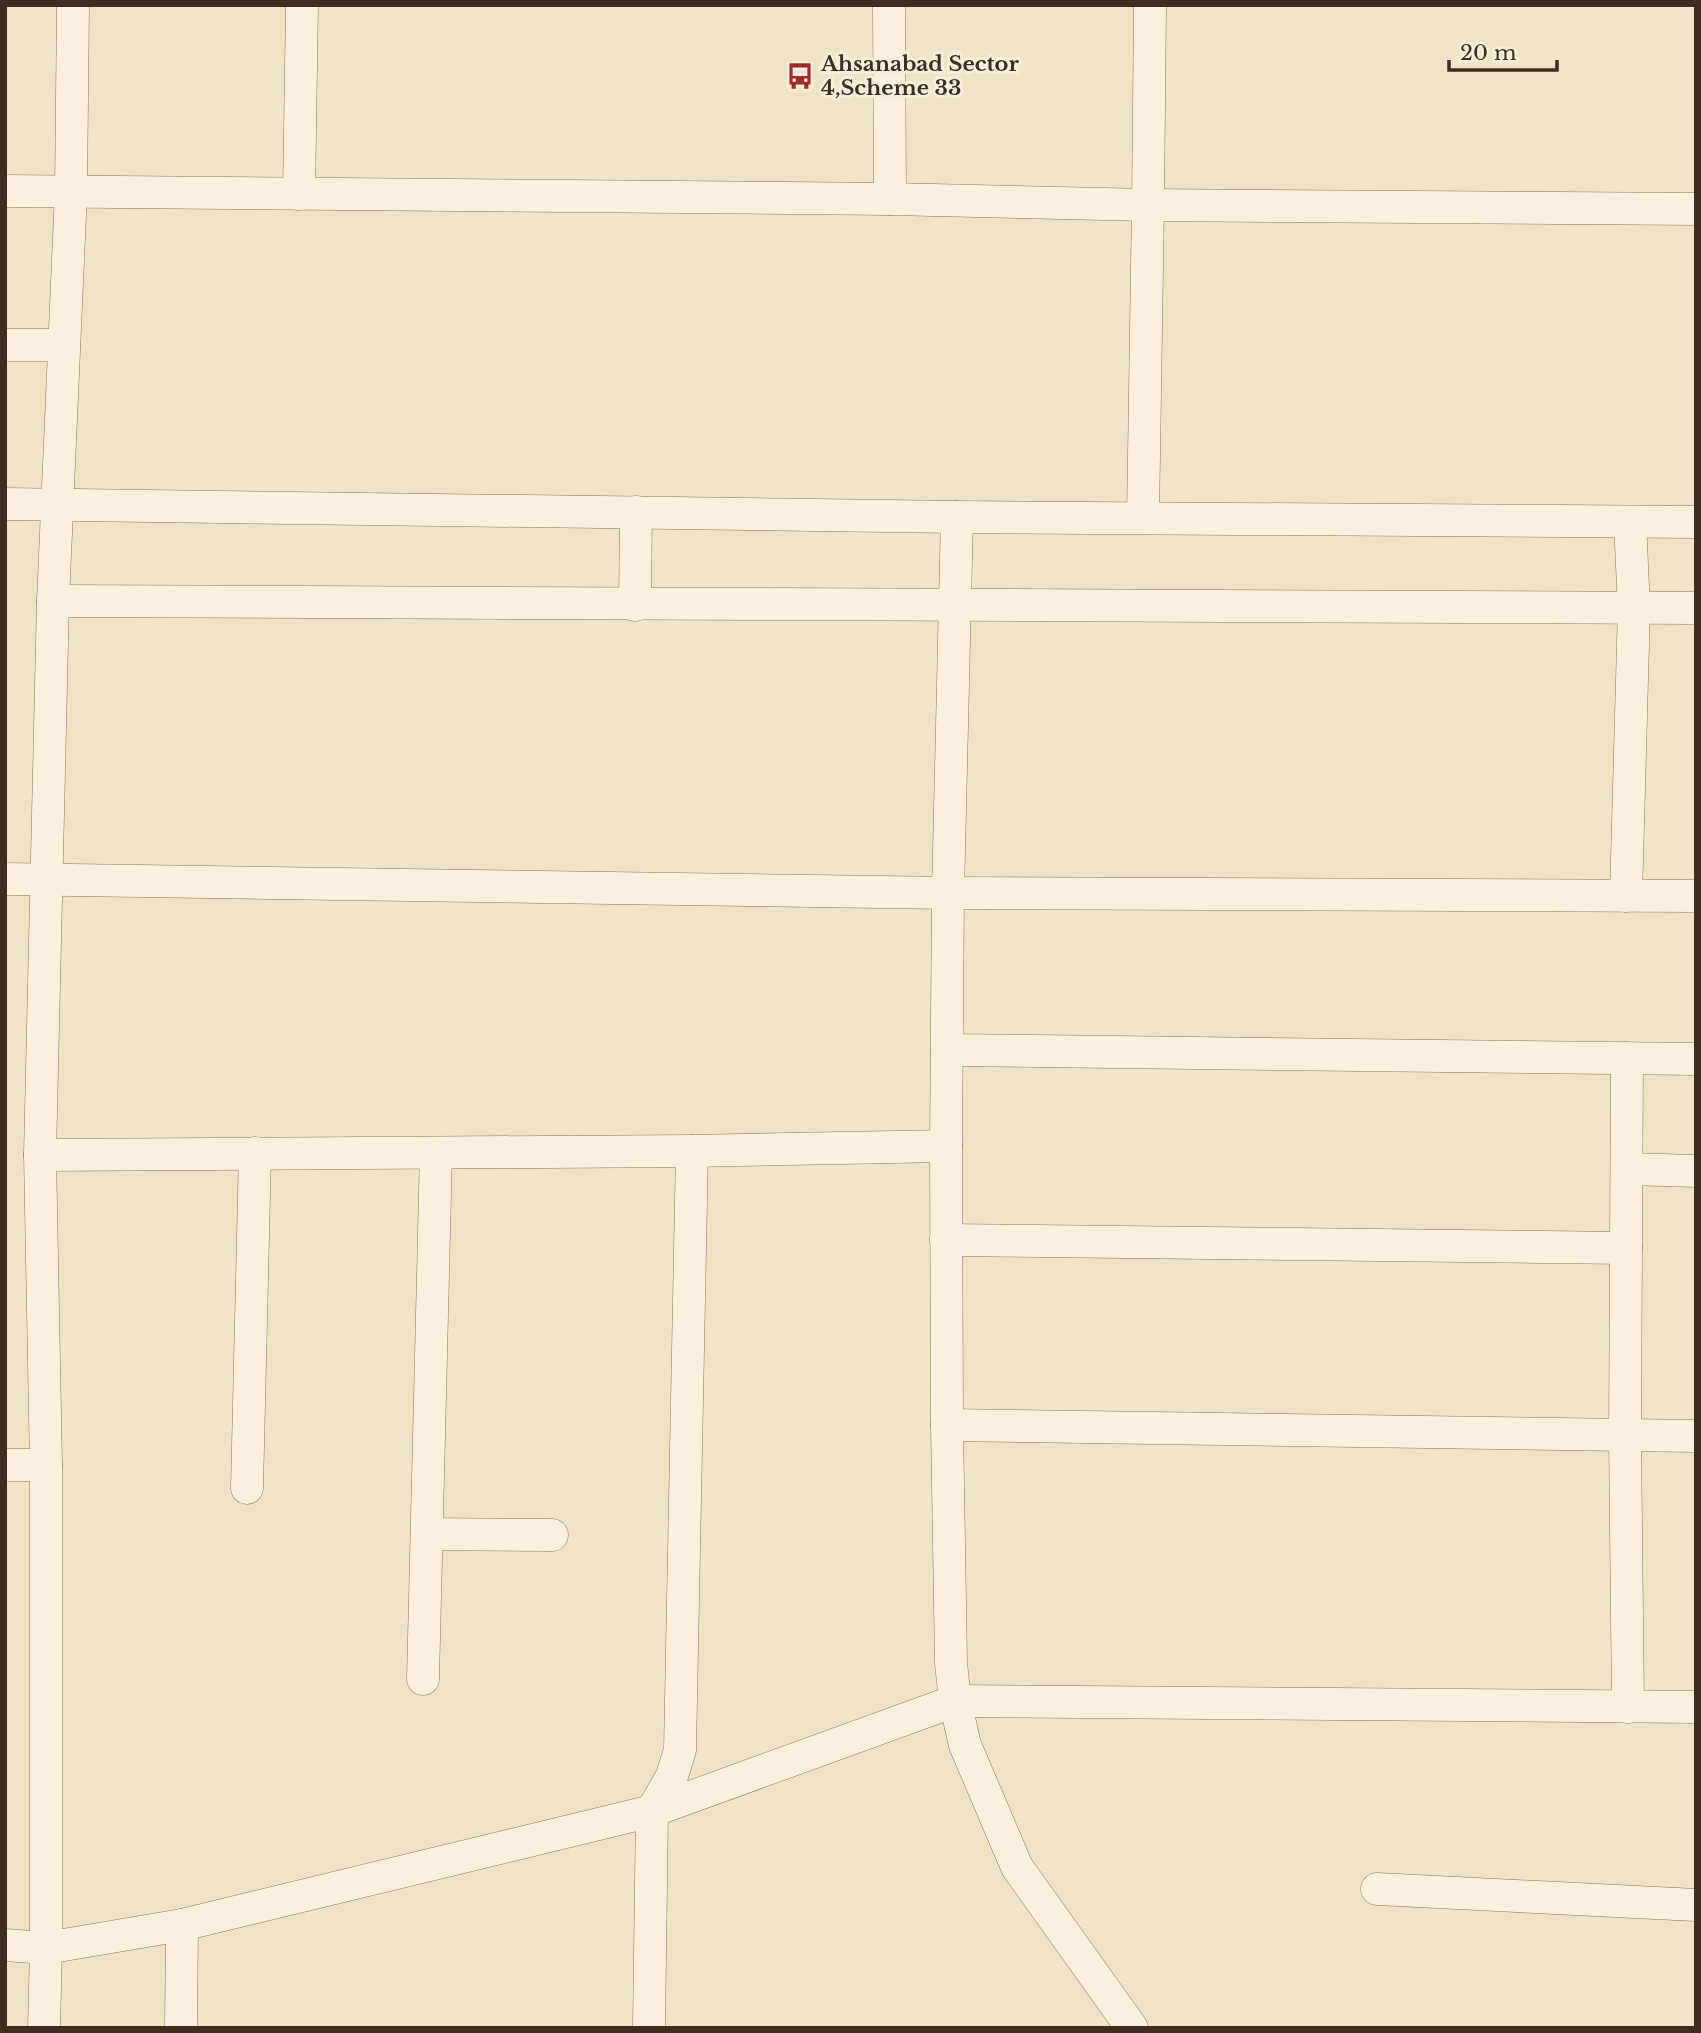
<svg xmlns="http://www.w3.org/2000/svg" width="1701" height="2033" font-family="'Libre Baskerville',serif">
<rect width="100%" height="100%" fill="#f0e4c8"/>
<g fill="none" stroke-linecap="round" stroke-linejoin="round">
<defs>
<g id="street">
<polyline points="889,5 890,199"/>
<polyline points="5,191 890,199 1148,205 1150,5"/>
<polyline points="299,194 302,5"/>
<polyline points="5,345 64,345"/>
<polyline points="5,504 957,517 1696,522"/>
<polyline points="957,517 948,893 946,1146 947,1425 951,1663 955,1701 965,1745 1017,1867 1132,2028"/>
<polyline points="1143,518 1148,205 1696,209"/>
<polyline points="53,601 1696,608"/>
<polyline points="635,605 636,512"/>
<polyline points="5,879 948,893 1696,896"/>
<polyline points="1626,896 1634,608 1630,522"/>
<polyline points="947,1050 1696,1059"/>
<polyline points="1627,1058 1625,1436 1628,1707"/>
<polyline points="40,1155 692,1151 946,1146"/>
<polyline points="1628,1169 1696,1171"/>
<polyline points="946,1240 1626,1248"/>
<polyline points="947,1425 1696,1436"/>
<polyline points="5,1465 46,1465"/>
<polyline points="247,1488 255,1153"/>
<polyline points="427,1534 552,1535"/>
<polyline points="423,1679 436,1153"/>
<polyline points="1377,1889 1696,1905"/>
<polyline points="5,1945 46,1948 182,1925 652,1811 955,1701 1696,1707"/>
<polyline points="44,2028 46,1948 46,1465 40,1155 53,601 71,192 73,5"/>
<polyline points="181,2028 182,1925"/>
<polyline points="649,2028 652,1811 672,1776 680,1750 692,1151"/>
</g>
</defs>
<use href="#street" stroke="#8d765c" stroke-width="33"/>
<use href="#street" stroke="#faf1dc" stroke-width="32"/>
</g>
<defs>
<symbol id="bus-bare" viewBox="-9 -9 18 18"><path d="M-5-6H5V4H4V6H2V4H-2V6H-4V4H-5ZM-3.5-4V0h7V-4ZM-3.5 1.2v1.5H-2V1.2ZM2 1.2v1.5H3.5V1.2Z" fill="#9e2a2b" stroke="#f7eed8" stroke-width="2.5" paint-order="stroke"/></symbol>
</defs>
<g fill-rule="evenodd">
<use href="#bus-bare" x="781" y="57" width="38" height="38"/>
</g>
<g text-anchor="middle" stroke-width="6" stroke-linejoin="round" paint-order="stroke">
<g font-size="21" font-weight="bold" fill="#3d2e20" stroke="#f7eed8" text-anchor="start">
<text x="821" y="71">Ahsanabad Sector<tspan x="821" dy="24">4,Scheme 33</tspan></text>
</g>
</g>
<rect width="1701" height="2033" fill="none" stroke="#3d2e20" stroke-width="14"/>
<path d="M1449 60v10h108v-10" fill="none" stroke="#3d2e20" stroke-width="3.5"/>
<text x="1460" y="60" font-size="21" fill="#3d2e20" stroke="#f7eed8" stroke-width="5" paint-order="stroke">20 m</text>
</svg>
